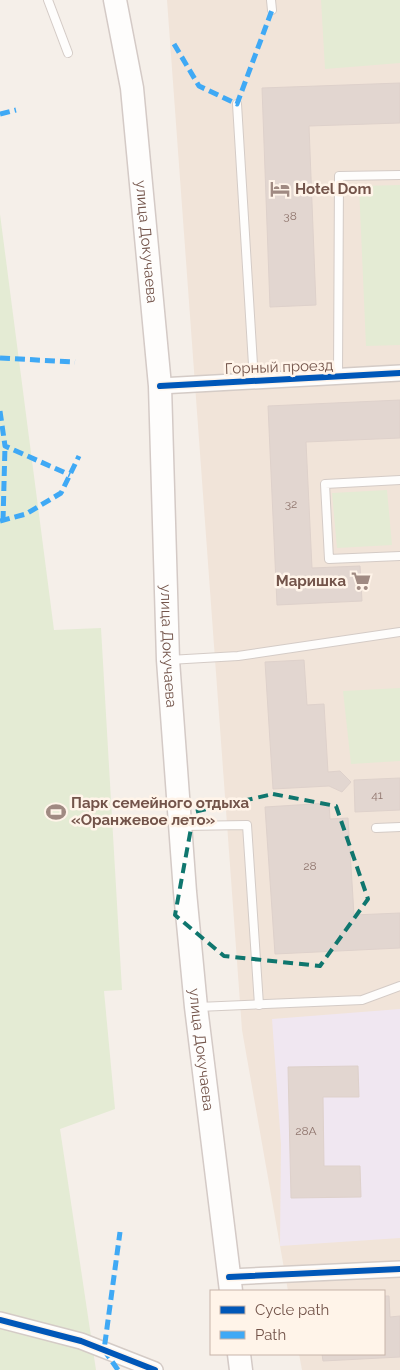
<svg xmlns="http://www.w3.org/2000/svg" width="400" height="1370" font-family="Raleway,sans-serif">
<rect width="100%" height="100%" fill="#f5efe9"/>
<polygon fill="#f1e4d9" points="167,0 400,0 400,1370 302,1370 299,1354 384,1354 384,1291 288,1291 242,1030"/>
<polygon fill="#f0e7f1" points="400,1009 400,1238 280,1246 281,1144 272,1019"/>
<g fill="#e4ebd4">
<polygon points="321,0 400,0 400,63 325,69"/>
<polygon points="400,185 400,345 366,346 359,186"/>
<polygon points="0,214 54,630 101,628 122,990 104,991 115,1109 60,1129 96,1370 0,1370"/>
<polygon points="387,490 392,545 337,548 332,493"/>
<polygon points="400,688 400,761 351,764 343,691"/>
</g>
<g fill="#e2d6d0" stroke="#ded1cb">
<polygon points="400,83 400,123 309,126 316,305 270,307 262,88"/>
<polygon points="400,400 400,438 306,442 312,568 360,566 362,601 277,605 268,406"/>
<polygon points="304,660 307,705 324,704 328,772 340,771 351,782 342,792 329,786 273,789 265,662"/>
<polygon points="400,778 400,810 355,812 354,780"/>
<polygon points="329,803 330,819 348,818 354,915 400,913 400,948 275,954 265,807"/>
<polygon points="358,1066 359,1097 323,1097 324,1166 360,1166 361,1197 291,1198 288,1067"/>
<polygon points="384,1296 389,1296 390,1317 400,1316 400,1357 323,1361 322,1354 384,1354"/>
</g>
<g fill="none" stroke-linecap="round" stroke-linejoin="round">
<defs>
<g id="service">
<polyline points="48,0 68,53"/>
<polyline points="271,0 272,10"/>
<polyline points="237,104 254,381"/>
<polyline points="338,377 339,176 400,175"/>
<polyline points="400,480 325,484 329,559 400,556"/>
<polyline points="169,660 238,656 400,632"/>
<polyline points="183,826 247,825 259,1005"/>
<polyline points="376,828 400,827"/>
<polyline points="198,1007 362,1000 400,986"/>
</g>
<g id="minor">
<polyline points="160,386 400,373"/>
<polyline points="229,1277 400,1269"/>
<polyline points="0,1320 81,1341 155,1370"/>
</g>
<g id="secondary">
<path id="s1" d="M115 0 132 88 160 386 168 660 185 892 196 1007 231 1291"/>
<polyline points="239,1354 241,1370"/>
</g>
</defs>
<use href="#service" stroke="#d4cbc6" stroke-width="10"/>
<use href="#minor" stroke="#d4cbc6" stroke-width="18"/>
<use href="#secondary" stroke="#d4cac6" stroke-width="25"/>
<use href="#service" stroke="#fefdfc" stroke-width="8"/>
<use href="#minor" stroke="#fefdfc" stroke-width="15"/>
<use href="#secondary" stroke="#fefdfc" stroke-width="22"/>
<g stroke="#3fa9f5" stroke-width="5" stroke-dasharray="10 5" stroke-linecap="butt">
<polyline points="174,44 199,86 237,104 272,10"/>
<polyline points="0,114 16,110"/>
<polyline points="0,358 75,362"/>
<polyline points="0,411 5,446 70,475"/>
<polyline points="0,521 26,514 61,493 79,456"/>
<polyline points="3,521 5,446"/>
<polyline points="118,1370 104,1350 120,1232"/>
</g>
<defs>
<g id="cycleway">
<polyline points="160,386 400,373"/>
<polyline points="229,1277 400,1269"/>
<polyline points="0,1320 81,1341 155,1370"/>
</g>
</defs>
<use href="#cycleway" stroke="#fff4e9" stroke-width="9"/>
<use href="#cycleway" stroke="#0057b8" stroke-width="6"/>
</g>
<path fill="none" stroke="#0f766e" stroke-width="4" stroke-dasharray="10 6" stroke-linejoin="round" d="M273 794 336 806 368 899 320 966 224 956 175 915 194 812Z"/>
<defs>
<symbol id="hotel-bare" viewBox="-9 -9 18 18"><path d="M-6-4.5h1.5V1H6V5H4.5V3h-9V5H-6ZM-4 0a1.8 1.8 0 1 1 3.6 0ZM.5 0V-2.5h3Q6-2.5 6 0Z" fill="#a08a82" stroke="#fff4e9" stroke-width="2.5" paint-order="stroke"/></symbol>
<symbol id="supermarket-bare" viewBox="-9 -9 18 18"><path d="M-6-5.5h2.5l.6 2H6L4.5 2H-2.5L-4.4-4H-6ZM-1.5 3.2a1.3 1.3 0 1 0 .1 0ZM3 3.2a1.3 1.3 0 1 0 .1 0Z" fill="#a08a82" stroke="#fff4e9" stroke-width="2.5" paint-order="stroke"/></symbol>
<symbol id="stadium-bare" viewBox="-9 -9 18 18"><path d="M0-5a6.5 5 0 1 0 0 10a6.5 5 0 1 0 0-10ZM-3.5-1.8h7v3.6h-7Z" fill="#a08a82" stroke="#fff4e9" stroke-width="2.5" paint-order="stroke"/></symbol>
</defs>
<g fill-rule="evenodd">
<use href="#hotel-bare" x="266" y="175" width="28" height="28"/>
<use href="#supermarket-bare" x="347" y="567" width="28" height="28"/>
<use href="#stadium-bare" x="42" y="798" width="28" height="28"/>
</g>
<g text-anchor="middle" stroke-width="5" stroke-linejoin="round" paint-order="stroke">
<g font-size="12" fill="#90766e">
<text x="290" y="220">38</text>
<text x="291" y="508">32</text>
<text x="377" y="799">41</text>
<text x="310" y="870">28</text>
<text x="306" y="1135">28А</text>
</g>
<g font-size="15" font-weight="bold" fill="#73544a" stroke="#fff4e9" text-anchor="start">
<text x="295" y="194">Hotel Dom</text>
<text x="346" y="586" text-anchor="end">Маришка</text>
<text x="71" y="808">Парк семейного отдыха<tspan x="71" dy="17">«Оранжевое лето»</tspan></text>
</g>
<g font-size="15" fill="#73544a" stroke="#fff4e9">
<text dy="5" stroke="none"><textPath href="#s1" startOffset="244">улица Докучаева</textPath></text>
<text transform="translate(279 367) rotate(-2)" y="5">Горный проезд</text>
<text dy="5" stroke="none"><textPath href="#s1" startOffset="649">улица Докучаева</textPath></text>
<text dy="5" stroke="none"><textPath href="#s1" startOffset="1054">улица Докучаева</textPath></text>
</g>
</g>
<rect x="210" y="1290" width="175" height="65" fill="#fff4e9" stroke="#c7b4a9"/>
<rect x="220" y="1306" width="25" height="8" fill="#0057b8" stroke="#c7b4a9"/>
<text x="255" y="1315" font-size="15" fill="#73544a">Cycle path</text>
<rect x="220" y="1331" width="25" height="8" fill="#3fa9f5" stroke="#c7b4a9"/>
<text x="255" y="1340" font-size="15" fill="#73544a">Path</text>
</svg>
